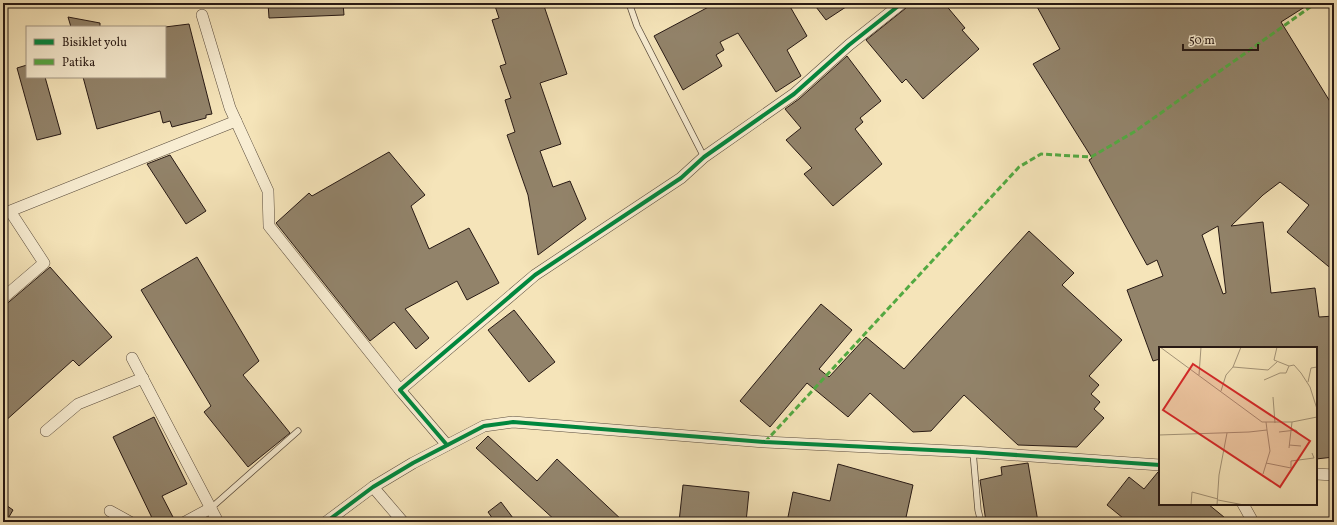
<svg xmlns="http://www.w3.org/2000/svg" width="1337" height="525" font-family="Vollkorn,serif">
<rect width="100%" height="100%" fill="#f5e4b9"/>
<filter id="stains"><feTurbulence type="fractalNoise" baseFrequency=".005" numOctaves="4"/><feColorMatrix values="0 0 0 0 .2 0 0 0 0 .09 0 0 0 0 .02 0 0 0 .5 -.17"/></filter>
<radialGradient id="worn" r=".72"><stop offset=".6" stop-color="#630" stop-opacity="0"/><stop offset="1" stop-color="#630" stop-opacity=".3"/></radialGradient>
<g fill="#92836a" stroke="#271914" fill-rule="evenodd">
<polygon points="268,3 343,3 344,15 269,18"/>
<polygon points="494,3 543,3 567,74 540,83 561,144 540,151 553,187 570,181 586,219 538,255 528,195 507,135 515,132 505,100 511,98 500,66 506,64 492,20 499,18"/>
<polygon points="716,3 788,3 807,36 787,50 801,76 776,92 738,33 720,42 724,50 716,55 722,66 683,90 654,36"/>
<polygon points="813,3 852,3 826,20"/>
<polygon points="909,3 944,3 965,28 962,30 979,49 923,99 906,79 902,83 866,40 906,8"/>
<path d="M1035 3H1311L1281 22 1334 108V271L1287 232 1309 205 1280 182 1263 195 1231 226 1263 222 1271 293 1315 288 1319 317 1334 316V457L1316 459V348H1160V359L1153 361 1127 290 1163 276 1157 260 1147 265 1089 160 1092 158 1033 64 1060 49ZM1218 226 1226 293 1223 294 1202 235Z"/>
<polygon points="68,17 100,23 100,27 71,27"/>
<polygon points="189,24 212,114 206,115 206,118 172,127 170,121 163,123 160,111 97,129 83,77 165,77 165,27"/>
<polygon points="847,56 881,101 860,118 863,122 855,129 882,164 833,206 804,174 812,168 786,140 801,128 785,109 799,99"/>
<polygon points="27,65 27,77 45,77 61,134 37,140 17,68"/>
<polygon points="389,152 425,195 411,206 429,249 469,228 499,283 467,300 457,281 405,309 429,338 416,349 394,322 370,341 276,223 309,193 312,196"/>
<polygon points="170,155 206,211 186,224 147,164"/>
<polygon points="1029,231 1074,273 1062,285 1122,340 1089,376 1099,385 1091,394 1100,402 1094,409 1104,418 1077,447 1018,445 964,395 931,431 913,432 870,393 848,417 807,383 770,427 740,401 821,304 852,330 819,369 829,377 866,337 904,369"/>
<polygon points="197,257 259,361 243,375 290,433 248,467 204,412 211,406 141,290"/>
<polygon points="50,267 112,337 79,366 73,360 3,423 3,307"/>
<polygon points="514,310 555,362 529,382 488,330"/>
<polygon points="154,417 187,484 162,496 174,519 168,522 154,522 113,437"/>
<polygon points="488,436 537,481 557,459 624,522 557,522 476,448"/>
<polygon points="1028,463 1038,522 986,522 980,480 1002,475 1001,467"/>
<polygon points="838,464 913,485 905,522 787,522 793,492 830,501"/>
<polygon points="1158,472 1160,472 1160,504 1208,504 1230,522 1120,522 1123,518 1107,505 1129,477 1144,489"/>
<polygon points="683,485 749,492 746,522 679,522"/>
<polygon points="501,502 516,522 495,522 488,512"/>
<polygon points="3,503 13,510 6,522 3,522"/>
</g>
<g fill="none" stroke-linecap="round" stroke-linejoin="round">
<defs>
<g id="service">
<polyline points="629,3 637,26 704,157"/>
<polyline points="973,452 978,510 981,522"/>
<polyline points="211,508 298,431"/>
</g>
<g id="minor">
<polyline points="202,15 230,108 268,191 269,226 400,390"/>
<polyline points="3,298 44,263 10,211 236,121"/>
<polyline points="132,358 218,522"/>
<polyline points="46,431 78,404 143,378"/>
<polyline points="447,445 400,390 535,275 681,178 704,157 794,94 849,45 902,3"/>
<polyline points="1316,474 1334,475"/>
<polyline points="373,487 403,522"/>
<polyline points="1243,504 1253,522"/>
<polyline points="110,511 130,522"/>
<polyline points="185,522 211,508"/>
<polyline points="326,522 373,487 413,463 484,426 513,422 765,442 973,452 1160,465"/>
</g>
</defs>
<use href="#service" stroke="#5a4c3d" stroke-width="7"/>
<use href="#minor" stroke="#5a4c3d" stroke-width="12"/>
<use href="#service" stroke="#f8edd2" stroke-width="5.5"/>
<use href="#minor" stroke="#f8edd2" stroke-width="11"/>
<polyline stroke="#53a942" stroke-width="3" stroke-dasharray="6 3" stroke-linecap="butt" points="765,442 1019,167 1041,154 1091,157 1134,132 1316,3"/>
<defs>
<g id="cycleway">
<polyline points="447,445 400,390 535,275 681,178 704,157 794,94 849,45 902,3"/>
<polyline points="326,522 373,487 413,463 484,426 513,422 765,442 973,452 1160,465"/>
</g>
</defs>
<use href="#cycleway" stroke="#f8edd2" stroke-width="6"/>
<use href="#cycleway" stroke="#00873e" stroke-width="4"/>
</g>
<g transform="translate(1159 347)">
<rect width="158" height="158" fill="#f5e4b9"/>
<path fill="none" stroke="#a39377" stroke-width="1" d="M1 0 103 75H133L158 70M118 0 115 13 130 19 135 18 142 26 151 40 158 62M74 20 109 23 118 15M40 28 42 0M105 33 121 26H127L130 19M149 35 152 21 158 20M62 44 67 28 74 20 82 0M114 50 116 76M120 85 137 83 141 88M0 88 90 85 108 83 107 75M130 98 142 99M130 101 133 75M107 116 132 121V114L155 111 153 106M104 127 111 104 108 83M59 153 85 158M32 158 33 145 59 152M58 158 60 128 68 86"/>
<path fill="#d62828" fill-opacity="0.15" stroke="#d62828" stroke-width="2" d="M34 17 151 94 121 140 4 63Z"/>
<rect width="158" height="158" fill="none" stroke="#271914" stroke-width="2"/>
</g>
<rect width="1337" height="525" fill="none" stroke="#f5e4b9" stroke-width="16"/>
<rect x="4" y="4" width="1329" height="517" fill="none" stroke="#271914" stroke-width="2"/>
<rect x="8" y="8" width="1321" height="509" fill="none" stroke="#271914"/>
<rect x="26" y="26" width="140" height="52" fill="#f8edd2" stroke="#a49886"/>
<rect x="34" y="39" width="20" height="6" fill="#00873e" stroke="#a49886"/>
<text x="62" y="46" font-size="12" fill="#271914">Bisiklet yolu</text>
<rect x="34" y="59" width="20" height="6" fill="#53a942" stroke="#a49886"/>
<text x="62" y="66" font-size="12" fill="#271914">Patika</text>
<path d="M1183 44v6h75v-6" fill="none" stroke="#271914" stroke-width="2"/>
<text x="1189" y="44" font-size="12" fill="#271914" stroke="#f8edd2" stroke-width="3" paint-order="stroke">50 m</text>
<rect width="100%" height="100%" filter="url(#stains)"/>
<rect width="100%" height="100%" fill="url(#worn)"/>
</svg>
